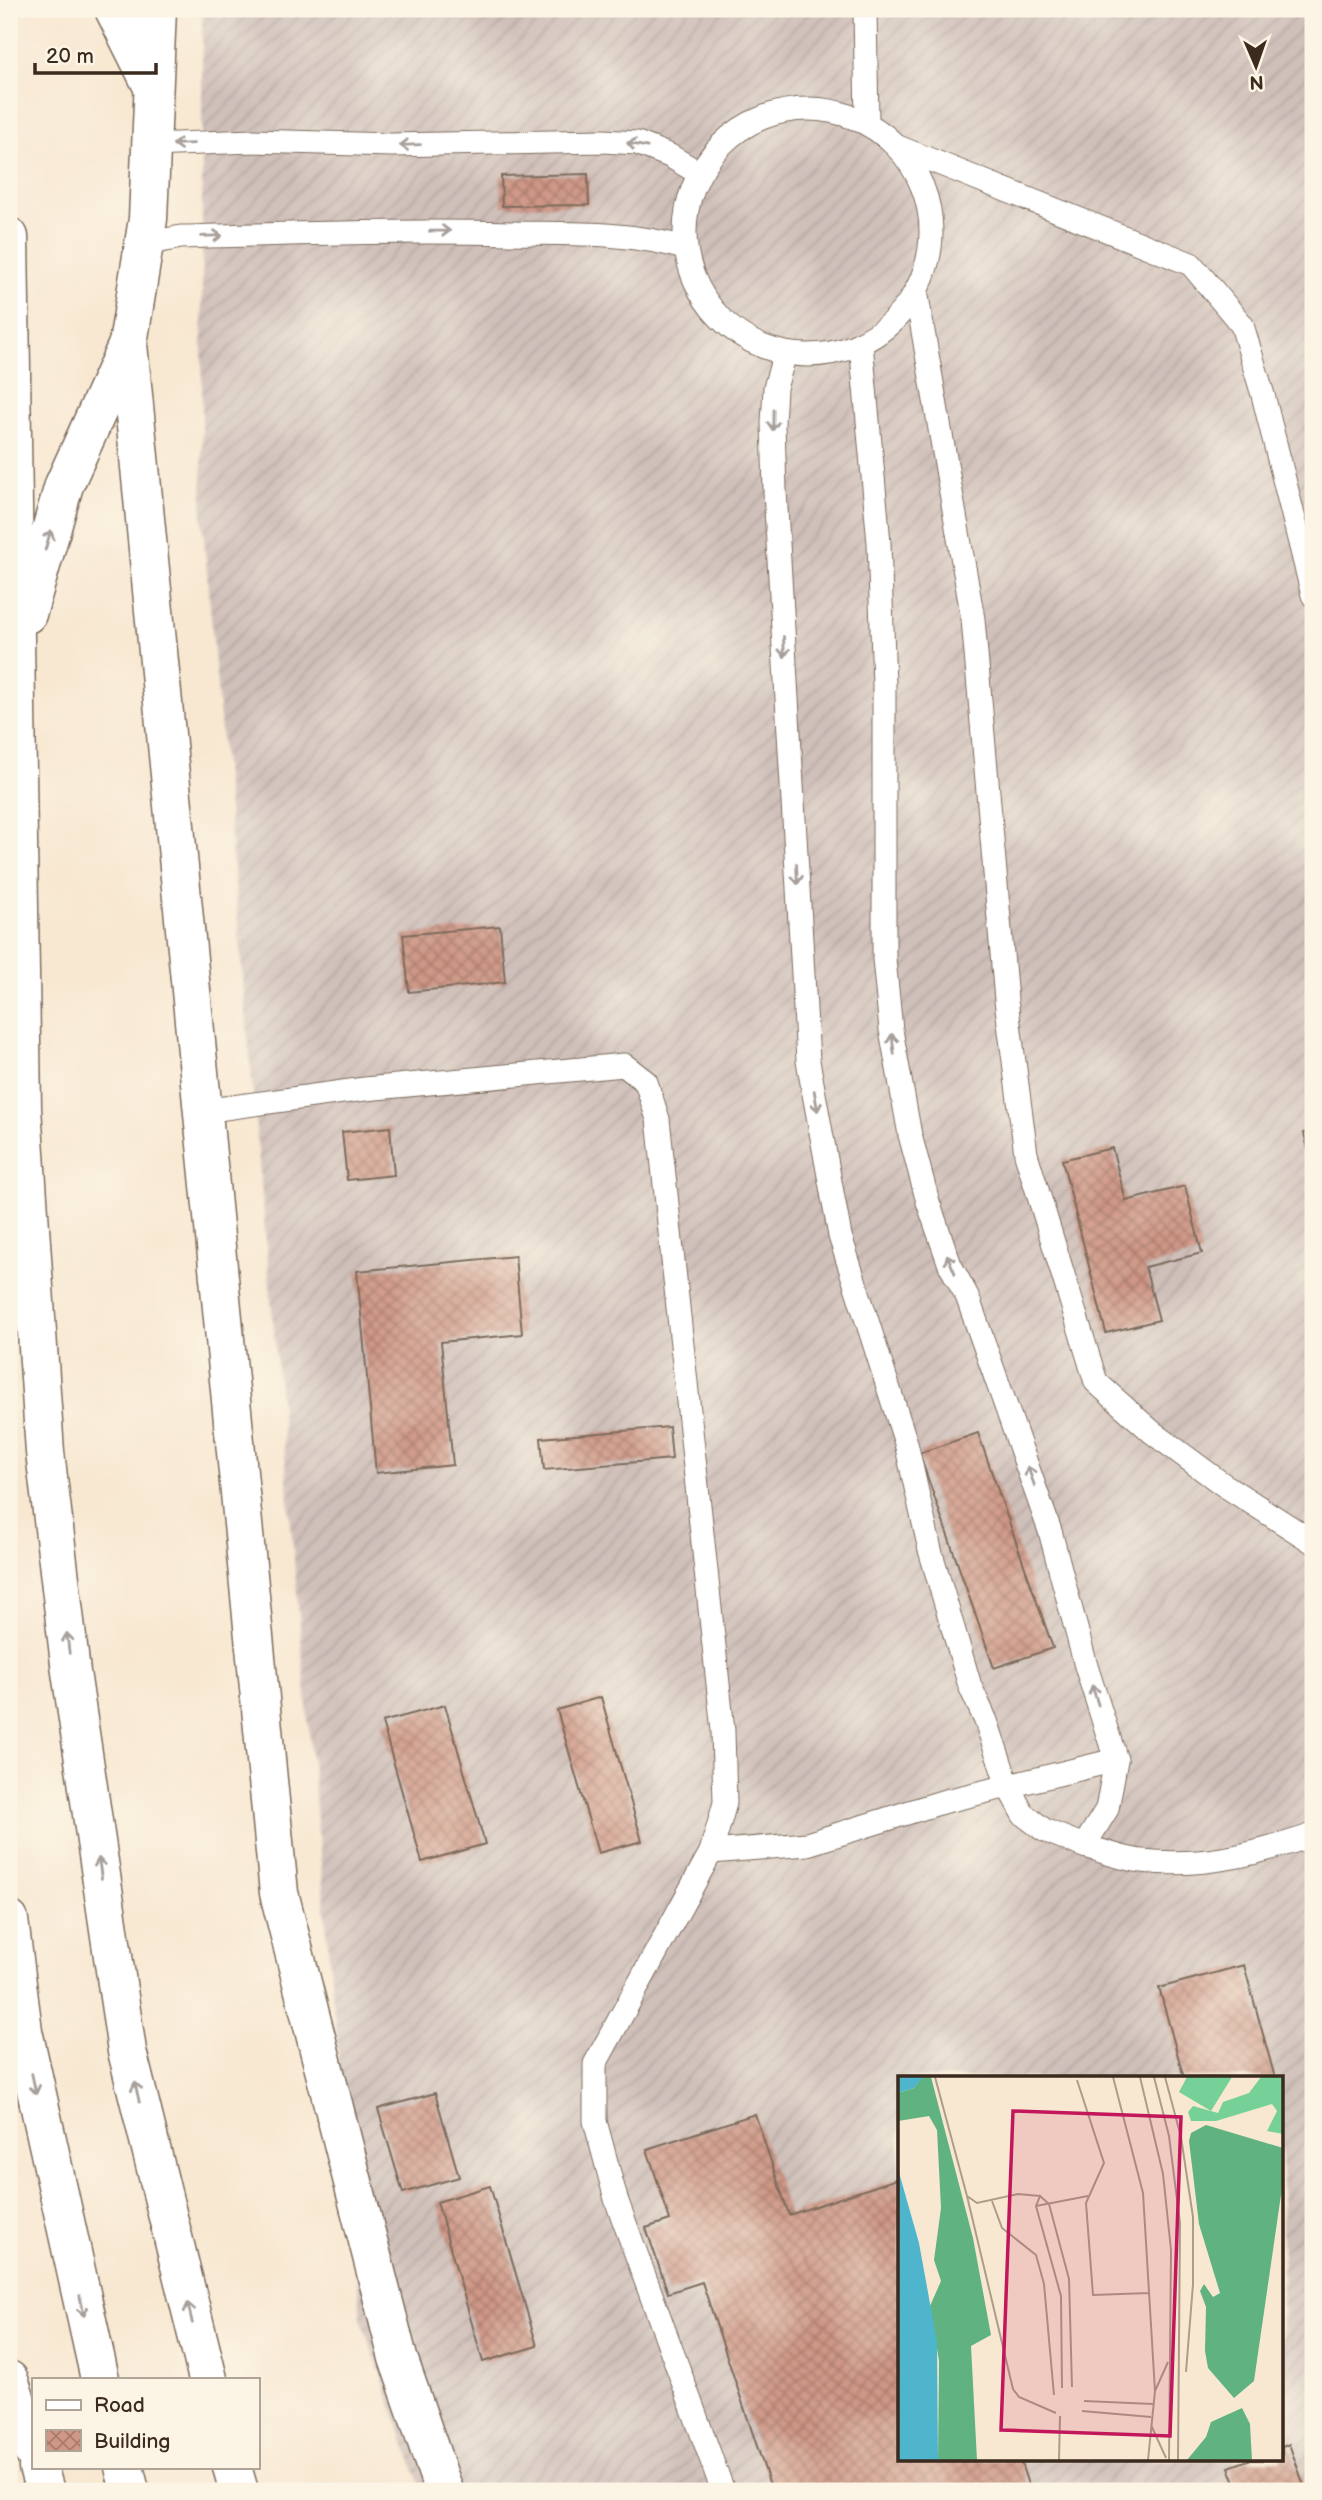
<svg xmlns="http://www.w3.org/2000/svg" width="1322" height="2500" font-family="'Balsamiq Sans',sans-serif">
<defs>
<pattern id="industrial-furrows" width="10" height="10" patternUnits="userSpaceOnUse" patternTransform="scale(1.75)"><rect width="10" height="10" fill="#cfc0ba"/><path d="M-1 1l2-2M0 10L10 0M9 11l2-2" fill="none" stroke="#b3a59f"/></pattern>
<pattern id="building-cross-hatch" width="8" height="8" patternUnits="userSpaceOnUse" patternTransform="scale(1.75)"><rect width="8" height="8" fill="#cf9786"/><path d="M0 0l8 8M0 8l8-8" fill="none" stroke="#a97b6d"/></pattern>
</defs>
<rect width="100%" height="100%" fill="#fcf5e5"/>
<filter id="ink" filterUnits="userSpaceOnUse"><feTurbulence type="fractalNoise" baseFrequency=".0143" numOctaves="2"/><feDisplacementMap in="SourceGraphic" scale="14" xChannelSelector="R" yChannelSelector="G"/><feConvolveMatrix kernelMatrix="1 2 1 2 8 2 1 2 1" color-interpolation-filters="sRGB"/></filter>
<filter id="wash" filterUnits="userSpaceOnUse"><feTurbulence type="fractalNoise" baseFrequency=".00686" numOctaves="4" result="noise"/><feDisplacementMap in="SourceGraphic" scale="28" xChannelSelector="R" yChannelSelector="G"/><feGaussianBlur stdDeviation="1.57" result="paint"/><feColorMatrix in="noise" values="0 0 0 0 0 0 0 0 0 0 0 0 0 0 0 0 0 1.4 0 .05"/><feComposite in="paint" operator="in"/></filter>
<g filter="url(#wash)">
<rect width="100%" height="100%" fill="#f8e8d2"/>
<path fill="url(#industrial-furrows)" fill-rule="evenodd" d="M202 9H1313V2491H422L361 2319 202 515ZM900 2078H1282V2460H900Z"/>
<g id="blocks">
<g fill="url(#building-cross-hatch)">
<polygon points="588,174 589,205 502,206 501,176"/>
<polygon points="500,926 505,982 409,992 403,935"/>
<polygon points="390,1127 394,1175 347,1180 342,1132"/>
<polygon points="1313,1131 1313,1164 1312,1164 1304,1133"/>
<polygon points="1112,1148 1126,1201 1185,1186 1202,1253 1145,1267 1159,1320 1106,1333 1062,1160"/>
<polygon points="515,1256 522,1334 441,1342 453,1465 376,1473 357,1271"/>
<polygon points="669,1427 672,1459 544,1470 541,1438"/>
<polygon points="978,1433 1053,1648 994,1668 919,1453"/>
<polygon points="601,1697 642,1841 598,1853 557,1710"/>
<polygon points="445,1705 485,1844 422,1862 382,1722"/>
<polygon points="1244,1965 1275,2078 1184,2078 1159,1988"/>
<polygon points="435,2093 459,2177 403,2193 378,2109"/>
<polygon points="755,2114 789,2215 900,2178 900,2460 1020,2460 1030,2491 772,2491 702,2282 668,2293 646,2228 670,2220 647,2149"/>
<polygon points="490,2186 537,2346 483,2362 437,2202"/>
<polygon points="1289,2444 1306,2491 1238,2491 1229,2467 1248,2460 1282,2460 1282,2447"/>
</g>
</g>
</g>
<g filter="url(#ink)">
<use href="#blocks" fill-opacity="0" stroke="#7d6c5d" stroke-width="2"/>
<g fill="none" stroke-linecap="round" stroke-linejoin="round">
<defs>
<g id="lane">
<polyline points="865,9 867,123"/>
<circle cx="808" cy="232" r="123"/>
<polyline points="151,145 253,141 391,145 603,141 637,143 670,156 699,173"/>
<polyline points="898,147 1191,264 1242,325 1263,395 1313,595"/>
<path d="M145 244 181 237C290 234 400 230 510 233 568 234 628 231 684 248"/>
<polyline points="916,291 973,619 1006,1000 1026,1154 1096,1382 1152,1432 1221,1483 1313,1542"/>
<polyline points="785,353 775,388 773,423 775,491 808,1061 840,1236 906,1443 930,1550 970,1686 986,1721 1008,1786 1023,1814 1044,1830 1084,1846 1107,1809 1116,1760 1086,1666 1050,1531 967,1296 950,1265 928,1202 910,1135 891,1030 884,959 884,685 879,543 861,343"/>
<polyline points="203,1111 365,1089 624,1065 646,1082 658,1119 723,1731 725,1803 711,1852 595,2064 595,2121 616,2199 723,2491"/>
<path d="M1084 1846C1103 1851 1123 1859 1142 1861 1202 1868 1257 1854 1313 1835"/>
<polyline points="711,1852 807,1844 942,1802 1116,1760"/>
</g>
<g id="street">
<polyline points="114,9 151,83"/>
<polyline points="157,9 148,219 128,344 279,1893 398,2358 444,2491"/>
</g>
<g id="highway">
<polyline points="9,237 22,1108 45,1452 71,1672 127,2051 208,2379"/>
<polyline points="27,614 64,485 128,344"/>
<polyline points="9,1920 23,2031 100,2379"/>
<polyline points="9,2380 33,2451"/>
<polyline points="38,2467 45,2491"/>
<polyline points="124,2467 130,2491"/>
<polyline points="232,2467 239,2491"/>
</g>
</defs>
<use href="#lane" stroke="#7d6c5d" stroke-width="25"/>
<use href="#street" stroke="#7d6c5d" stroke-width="41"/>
<use href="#highway" stroke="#7d6c5d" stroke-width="41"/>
<use href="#lane" stroke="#fff" stroke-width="23"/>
<use href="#street" stroke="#fff" stroke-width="38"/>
<use href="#highway" stroke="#fff" stroke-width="38"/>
</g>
<defs><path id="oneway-shaft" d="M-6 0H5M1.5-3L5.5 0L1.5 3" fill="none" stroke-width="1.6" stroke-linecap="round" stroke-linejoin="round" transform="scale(1.75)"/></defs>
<g stroke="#a79f9a">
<use href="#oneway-shaft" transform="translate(183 144) rotate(178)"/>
<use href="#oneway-shaft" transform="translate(410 145) rotate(178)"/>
<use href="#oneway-shaft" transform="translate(637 145) rotate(-168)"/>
<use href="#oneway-shaft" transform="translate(440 231) rotate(-1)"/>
<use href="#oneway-shaft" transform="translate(212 236) rotate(-2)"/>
<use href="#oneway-shaft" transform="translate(773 420) rotate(91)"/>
<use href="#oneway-shaft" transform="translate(48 540) rotate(-74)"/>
<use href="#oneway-shaft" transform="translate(784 647) rotate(87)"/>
<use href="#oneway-shaft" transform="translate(797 874) rotate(87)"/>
<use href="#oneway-shaft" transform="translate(893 1044) rotate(-97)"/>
<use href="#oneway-shaft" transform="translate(816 1101) rotate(80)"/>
<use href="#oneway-shaft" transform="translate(951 1264) rotate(-113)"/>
<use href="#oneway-shaft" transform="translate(1031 1476) rotate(-110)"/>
<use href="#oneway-shaft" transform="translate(68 1643) rotate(-97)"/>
<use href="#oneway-shaft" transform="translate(1095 1695) rotate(-108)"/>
<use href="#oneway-shaft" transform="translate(100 1868) rotate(-98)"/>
<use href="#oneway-shaft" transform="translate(34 2084) rotate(78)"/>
<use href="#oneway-shaft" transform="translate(137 2092) rotate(-103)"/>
<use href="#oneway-shaft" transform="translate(82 2306) rotate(78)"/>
<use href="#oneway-shaft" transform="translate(190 2313) rotate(-103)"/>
</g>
</g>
<g transform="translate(898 2076)">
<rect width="385" height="385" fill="#f8e8d2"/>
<path d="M363 1H385V58L369 55 379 35 374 28 318 45H293L290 36 295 30 320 37 325 26 351 17Z" fill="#76d198"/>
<path d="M24 1H33L75 162 93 259 73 270 79 384H40L41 285 32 230 43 205 36 184 43 132 39 54 31 40 0 45V17L16 12ZM308 49 385 72V105L356 305 336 322 310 292 307 275 308 231 302 215 306 208 315 221 322 217 301 148 291 65 293 57ZM344 332 352 348 354 384H289L308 361 313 346Z" fill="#60b380"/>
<path d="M289 1H334L313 35 281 16Z" fill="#76d198"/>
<path d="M0 1H24V2L16 12 0 17ZM0 93 21 167 39 266 40 384H0Z" fill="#4eb5cd"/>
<path fill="none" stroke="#ac9c8a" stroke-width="2" d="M37 1 69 120 79 127 120 118 142 120M215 1 245 117 257 315 250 384M242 1 265 98 273 174 271 384M256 1 271 60 282 147 280 384M267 1 283 61 295 141V208L288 296M179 4 206 87 188 127 195 219 251 217M69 120 115 313 121 321 158 337M94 125 104 152 138 179 146 208 156 319M138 130 190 120M164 312 163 220 138 130 142 120 151 128 171 203 174 311M257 315 270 286M186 325 255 328M184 335 253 341M253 349 268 382M161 384 162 340"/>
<path fill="#c2185b" fill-opacity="0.15" stroke="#c2185b" stroke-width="3.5" d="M115 35 283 41 272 360 103 354Z"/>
<rect width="385" height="385" fill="none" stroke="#3b2a1e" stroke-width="3.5"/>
</g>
<rect width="1322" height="2500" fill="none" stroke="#fcf5e5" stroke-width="35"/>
<rect x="32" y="2378" width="228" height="91" fill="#fcf5e5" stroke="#afa495" stroke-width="2"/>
<rect x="46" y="2400" width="35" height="10" fill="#ffffff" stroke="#afa495" stroke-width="2"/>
<text x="94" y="2412" font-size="21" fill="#3b2a1e">Road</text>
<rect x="46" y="2430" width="35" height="21" fill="url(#building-cross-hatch)" stroke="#afa495" stroke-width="2"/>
<text x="94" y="2448" font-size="21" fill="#3b2a1e">Building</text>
<g transform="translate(1256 66) rotate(178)" stroke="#fcf5e5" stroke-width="5" paint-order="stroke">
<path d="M0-5L12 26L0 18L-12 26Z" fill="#3b2a1e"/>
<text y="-10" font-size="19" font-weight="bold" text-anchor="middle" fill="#3b2a1e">N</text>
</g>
<path d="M35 63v10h121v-10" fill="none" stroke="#3b2a1e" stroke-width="3.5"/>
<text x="46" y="63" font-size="21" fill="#3b2a1e" stroke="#fcf5e5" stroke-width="5" paint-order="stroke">20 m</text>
</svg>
